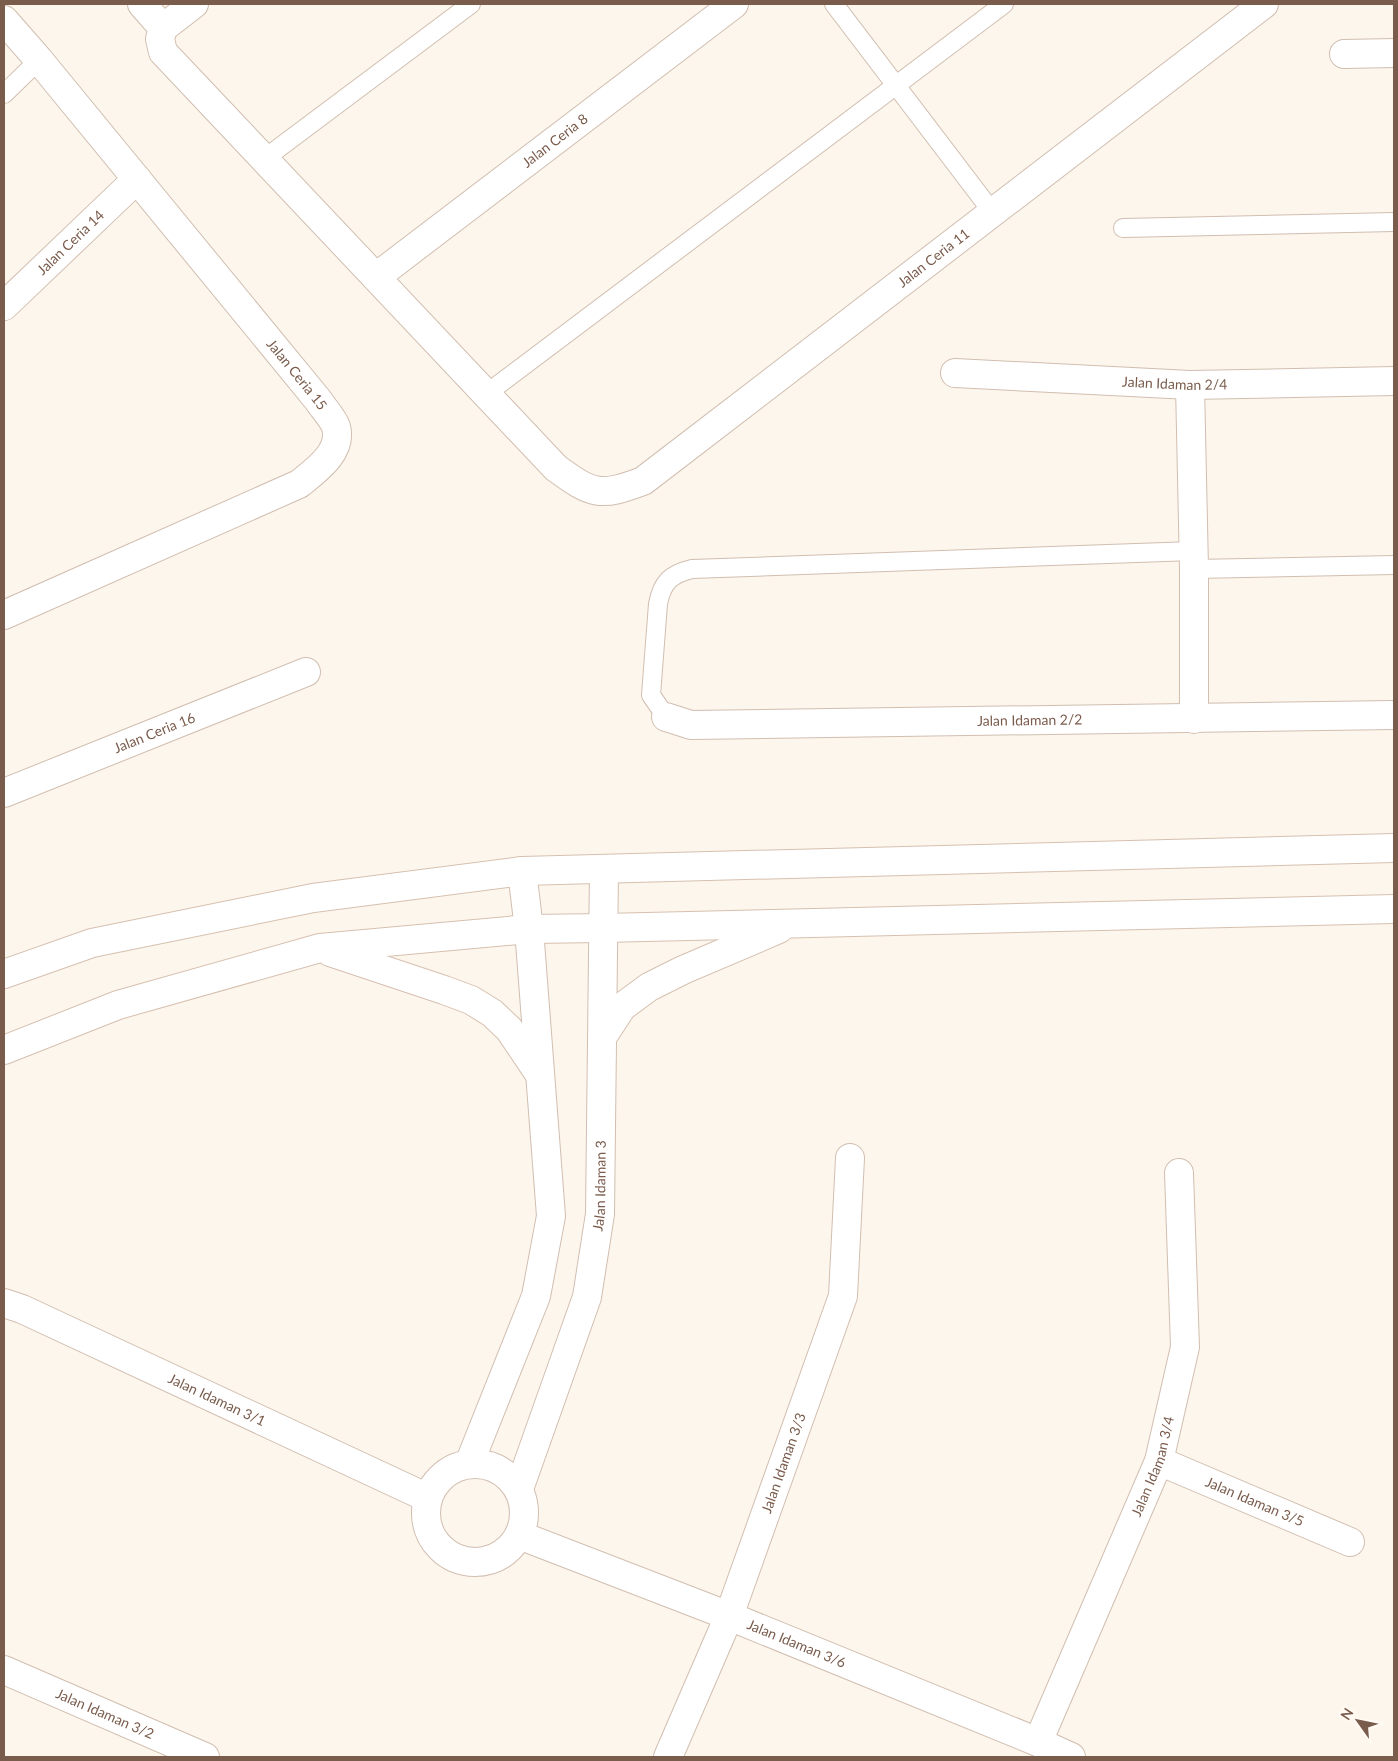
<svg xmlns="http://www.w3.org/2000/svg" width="1398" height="1761" font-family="Lato,sans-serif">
<rect width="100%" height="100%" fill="#fdf6ec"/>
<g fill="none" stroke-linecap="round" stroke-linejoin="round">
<defs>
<g id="service">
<polyline points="834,4 993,213"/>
<polyline points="4,94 39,60"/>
<polyline points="264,159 471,4"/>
<polyline points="1123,228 1394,222"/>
<polyline points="486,394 1004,4"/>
<polyline points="1194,569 1394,565"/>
<path d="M666 717 651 695 658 604C662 582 671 574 692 569L1193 551"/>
</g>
<g id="minor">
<path id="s1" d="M142 4 163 28 160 39 163 52 556 468C593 495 600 497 643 481L1264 4"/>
<path id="s2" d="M4 20 39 60 318 400C323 408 333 418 336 427 343 452 315 471 299 484L4 615"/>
<polyline points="163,28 194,4"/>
<polyline points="1344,54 1394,53"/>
<path id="s3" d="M376 277 734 4"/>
<path id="s4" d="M4 306 137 179"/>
<path id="s5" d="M955 373 1190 385 1394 381"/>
<polyline points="1190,385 1194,569 1194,719"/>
<path id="s6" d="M666 717 691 725 1394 715"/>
<path id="s7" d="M4 793 306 672"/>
<path id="s8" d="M4 1303 22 1309 428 1498"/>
<path id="s9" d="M1159 1461 1350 1542"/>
<polyline points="469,1464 536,1296 551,1216 529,929 522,871"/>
<circle cx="475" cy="1513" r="49"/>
<path id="s10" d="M519 1489 587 1297 600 1214 604 869"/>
<path id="s11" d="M519 1535 729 1616 1038 1742 1071 1757"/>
<path id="s12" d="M4 1670 205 1757"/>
<path id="s13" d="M1038 1742 1159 1461 1185 1347 1179 1173"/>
<path id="s14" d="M668 1757 729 1616 843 1296 850 1158"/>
</g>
<g id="secondary">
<polyline points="330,952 444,990 471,1000 492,1013 509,1029 540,1075"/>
<polyline points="4,974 92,943 313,898 522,871 1394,848"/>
<polyline points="603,1036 622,1007 649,987 683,970 779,929"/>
<polyline points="4,1050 118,1005 320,948 529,929 603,928 1394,909"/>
</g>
</defs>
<use href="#service" stroke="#d1beb0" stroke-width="20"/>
<use href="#minor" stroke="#d1beb0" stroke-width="30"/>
<use href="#secondary" stroke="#d6c0b0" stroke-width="30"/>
<use href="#service" stroke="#fff" stroke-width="18"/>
<use href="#minor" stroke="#fff" stroke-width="28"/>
<use href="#secondary" stroke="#fff" stroke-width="28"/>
</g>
<g text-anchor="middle" stroke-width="4.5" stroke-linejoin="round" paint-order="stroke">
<g font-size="14" fill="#7a5c4d" stroke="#fffaf3">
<text dy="5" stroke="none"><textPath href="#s3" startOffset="225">Jalan Ceria 8</textPath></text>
<text dy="5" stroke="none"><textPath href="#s4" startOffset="92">Jalan Ceria 14</textPath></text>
<text dy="5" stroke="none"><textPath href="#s1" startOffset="1090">Jalan Ceria 11</textPath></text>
<text dy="5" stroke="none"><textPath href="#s2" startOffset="460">Jalan Ceria 15</textPath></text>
<text dy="5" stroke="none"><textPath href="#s5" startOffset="220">Jalan Idaman 2/4</textPath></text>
<text dy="5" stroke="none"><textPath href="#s6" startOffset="365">Jalan Idaman 2/2</textPath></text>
<text dy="5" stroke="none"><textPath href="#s7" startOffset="162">Jalan Ceria 16</textPath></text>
<text dy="5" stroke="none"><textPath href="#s10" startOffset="316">Jalan Idaman 3</textPath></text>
<text dy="5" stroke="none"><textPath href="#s8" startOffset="234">Jalan Idaman 3/1</textPath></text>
<text dy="5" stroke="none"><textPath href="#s14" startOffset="316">Jalan Idaman 3/3</textPath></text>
<text dy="5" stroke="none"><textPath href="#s13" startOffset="299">Jalan Idaman 3/4</textPath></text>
<text dy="5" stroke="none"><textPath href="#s9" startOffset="104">Jalan Idaman 3/5</textPath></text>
<text dy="5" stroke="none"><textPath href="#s11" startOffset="298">Jalan Idaman 3/6</textPath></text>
<text dy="5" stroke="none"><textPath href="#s12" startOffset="110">Jalan Idaman 3/2</textPath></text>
</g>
</g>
<rect width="1398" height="1761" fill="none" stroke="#7a5c4d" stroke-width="10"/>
<g transform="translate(1358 1721) rotate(303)" stroke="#fffaf3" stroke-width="4" paint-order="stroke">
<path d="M0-4L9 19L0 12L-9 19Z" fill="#7a5c4d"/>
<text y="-8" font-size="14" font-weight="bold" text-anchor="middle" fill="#7a5c4d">N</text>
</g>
</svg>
